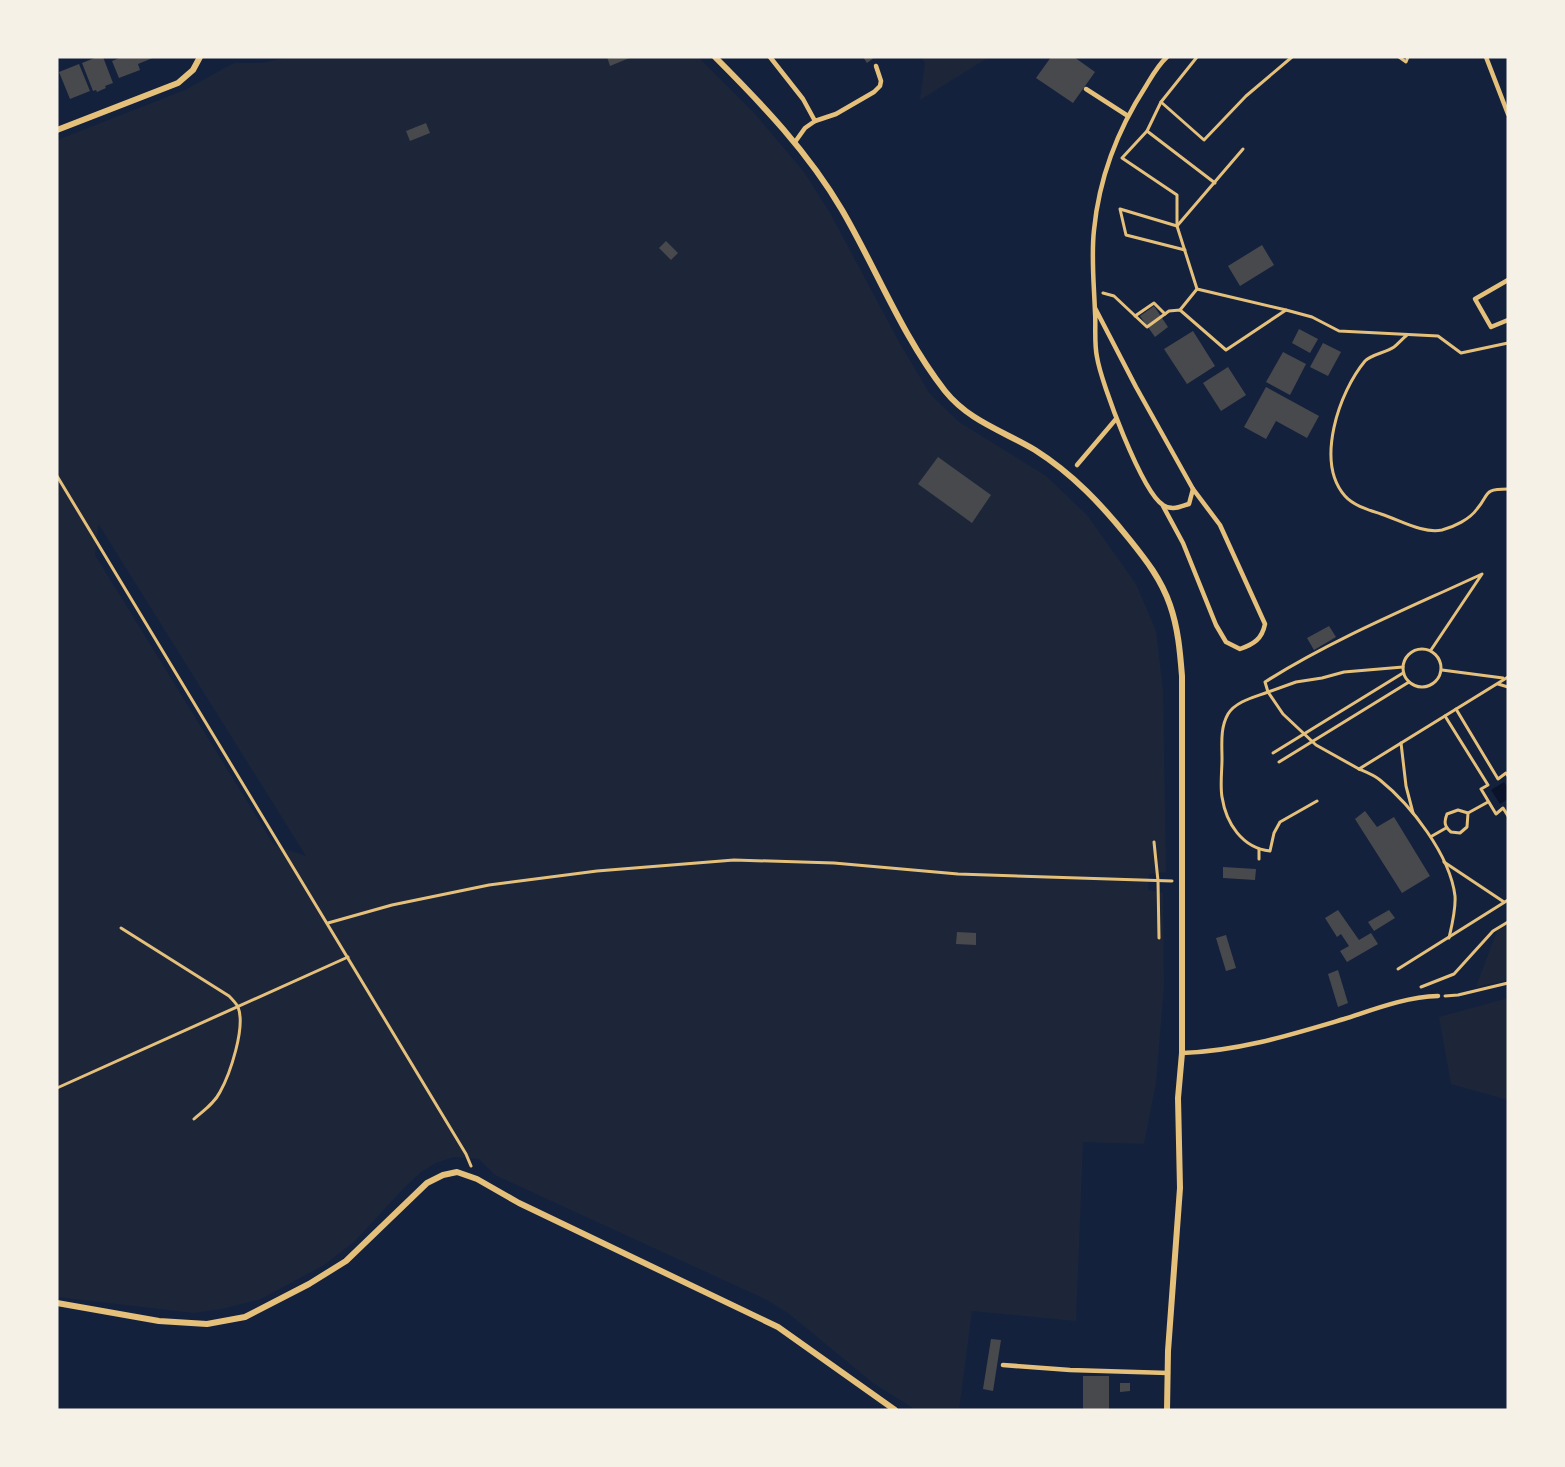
<svg xmlns="http://www.w3.org/2000/svg" width="1565" height="1467" font-family="Lato,sans-serif">
<rect width="100%" height="100%" fill="#14213d"/>
<g fill="#1d2539" fill-rule="evenodd">
<path d="M290 57H698L756 115 804 172 830 213 899 342 930 394 959 422 1046 476 1087 515 1136 584 1156 631 1163 691 1166 872 1149 874 1148 890 1163 893 1164 986 1156 1083 1144 1144 1083 1142 1076 1321 972 1311 959 1410H916L873 1383 788 1313 767 1300 495 1175 479 1159 454 1157 436 1163 421 1172 403 1189 354 1242 324 1265 261 1299 222 1309 193 1313 57 1297V140L185 90 234 63H262ZM98 525H99L306 856 274 845 95 555Z"/>
<polygon points="921,57 989,57 920,100 925,63"/>
<polygon points="1508,925 1508,980 1476,987 1497,931"/>
<polygon points="1508,998 1508,1100 1451,1084 1439,1017"/>
</g>
<polygon fill="#0b132b" points="1504,782 1508,788 1508,799 1500,804 1491,790"/>
<g fill="#48494c">
<polygon points="97,57 103,57 113,83 105,86 106,88 97,92 96,90 93,91 82,63"/>
<polygon points="122,57 155,57 138,64 140,70 119,78 112,61"/>
<polygon points="607,57 632,57 610,66"/>
<polygon points="863,57 875,57 867,63"/>
<polygon points="1051,57 1074,57 1095,72 1073,103 1036,78"/>
<polygon points="79,64 90,91 70,99 59,72"/>
<polygon points="426,123 430,133 410,141 406,131"/>
<polygon points="666,241 678,253 671,260 659,248"/>
<polygon points="1262,245 1274,265 1240,286 1228,266"/>
<polygon points="1154,306 1168,327 1155,337 1140,316"/>
<polygon points="1299,329 1318,339 1310,353 1292,343"/>
<polygon points="1193,331 1215,366 1187,384 1164,349"/>
<polygon points="1323,343 1341,352 1328,376 1310,367"/>
<polygon points="1283,352 1306,364 1290,395 1266,382"/>
<polygon points="1228,367 1246,395 1221,411 1203,383"/>
<polygon points="1266,387 1319,416 1307,438 1276,421 1266,439 1244,427"/>
<polygon points="938,457 991,495 972,523 918,484"/>
<polygon points="1329,626 1336,637 1314,650 1307,638"/>
<polygon points="1365,811 1377,827 1394,817 1430,876 1402,893 1355,819"/>
<polygon points="1223,867 1256,869 1255,880 1223,878"/>
<polygon points="1338,910 1359,940 1371,933 1378,944 1347,962 1340,951 1349,946 1341,934 1337,937 1325,918"/>
<polygon points="1389,910 1395,918 1374,931 1368,922"/>
<polygon points="957,932 976,933 976,945 956,944"/>
<polygon points="1226,935 1236,968 1226,971 1216,938"/>
<polygon points="1338,970 1348,1003 1338,1007 1328,974"/>
<polygon points="991,1339 1001,1340 993,1391 983,1389"/>
<rect x="1083" y="1376" width="26" height="34"/>
<polygon points="1120,1383 1130,1383 1130,1391 1120,1392"/>
</g>
<g fill="none" stroke-linecap="round" stroke-linejoin="round">
<g stroke="#e5c07b" stroke-width="3">
<polyline points="1197,57 1161,102 1147,131 1122,158 1177,195 1177,226 1197,289 1286,310 1312,317 1339,331 1438,336 1461,353 1508,343"/>
<polyline points="1399,57 1406,62 1408,57"/>
<polyline points="1161,102 1204,140 1246,96 1292,57"/>
<polyline points="1147,131 1215,183"/>
<polyline points="1185,250 1126,235 1120,209 1177,226 1243,149"/>
<polyline points="1103,293 1114,296 1147,327 1169,311 1180,310 1226,350 1286,310"/>
<polyline points="1180,310 1197,289"/>
<polyline points="1135,316 1154,303 1165,314"/>
<path d="M1407 335C1402 339 1398 344 1394 347 1385 353 1372 354 1365 361 1339 392 1315 462 1345 496 1354 506 1369 510 1381 514 1400 520 1423 534 1442 530 1454 527 1470 519 1477 509 1490 494 1482 489 1508 489"/>
<polyline points="57,476 466,1154 471,1166"/>
<circle cx="1422" cy="668" r="19"/>
<polyline points="1442,670 1503,678"/>
<polyline points="1498,684 1508,687"/>
<polyline points="1456,709 1498,779 1506,773 1508,776"/>
<polyline points="1445,716 1488,785 1481,789 1496,814 1503,808 1508,816"/>
<polyline points="1401,743 1406,786 1413,813"/>
<polyline points="1273,753 1403,673"/>
<polyline points="1279,762 1409,682"/>
<polyline points="1359,769 1316,745 1283,714 1268,692 1296,682 1322,678 1344,672 1403,667"/>
<path d="M1317 801 1280 822 1274 833 1270 851C1242 848 1226 823 1222 797 1220 785 1222 771 1222 759 1222 744 1220 728 1228 714 1236 701 1255 697 1268 692L1265 682C1333 639 1409 608 1482 574L1431 650"/>
<path d="M1458 810 1468 813 1467 827 1460 833 1451 832C1444 826 1444 822 1447 814Z"/>
<polyline points="1468,813 1488,802"/>
<polyline points="1432,836 1446,828"/>
<polyline points="1154,842 1158,881 1159,938"/>
<polyline points="1259,849 1259,859"/>
<polyline points="1444,862 1504,902"/>
<polyline points="328,923 392,905 489,885 597,871 734,860 834,863 958,874 1172,881"/>
<path d="M121 928 229 996C232 999 236 1003 238 1007 246 1027 230 1074 220 1092 214 1104 203 1111 194 1119"/>
<path d="M1449 938C1452 925 1456 909 1455 896 1450 855 1411 805 1380 780 1374 775 1366 772 1359 769L1508 677"/>
<polyline points="1398,969 1508,900"/>
<polyline points="1421,987 1454,974 1493,931 1508,922"/>
<polyline points="1445,996 1458,995 1508,983"/>
<polyline points="57,1088 348,957"/>
</g>
<g stroke="#e5c07b" stroke-width="4.5">
<polyline points="770,57 803,99 815,121"/>
<polyline points="1486,57 1508,114"/>
<polyline points="1086,89 1128,116"/>
<polyline points="795,142 805,128 815,121 836,114 874,92 880,86 881,81 876,66"/>
<polyline points="1508,280 1475,299 1491,327 1508,320"/>
<path d="M1095 308 1136 387 1193 489 1189 504C1179 507 1172 511 1163 505 1142 492 1101 383 1097 357 1094 343 1096 326 1095 312 1094 284 1091 257 1094 230 1099 179 1118 129 1146 86 1152 76 1158 65 1167 57"/>
<polyline points="1077,465 1116,419"/>
<path d="M1163 506 1183 543 1216 625 1226 642 1240 649C1254 644 1262 639 1265 624L1220 525 1193 489"/>
<path d="M1182 1053C1239 1051 1290 1035 1344 1019 1375 1009 1405 997 1438 996"/>
<polyline points="1003,1365 1070,1370 1168,1373"/>
</g>
<g stroke="#e5c07b" stroke-width="6">
<path d="M715 57C762 104 808 152 842 210 877 270 902 336 945 391 969 421 1003 431 1035 450 1073 474 1102 505 1130 540 1146 560 1161 579 1170 605 1178 628 1180 651 1182 676V1053L1178 1098 1180 1188 1168 1351 1167 1410"/>
<polyline points="57,130 178,83 193,70 200,57"/>
<polyline points="57,1303 159,1321 207,1324 245,1317 309,1284 346,1261 427,1183 443,1175 457,1172 477,1179 519,1203 778,1327 895,1410"/>
</g>
</g>
<rect width="1565" height="1467" fill="none" stroke="#f6f1e7" stroke-width="117"/>
</svg>
